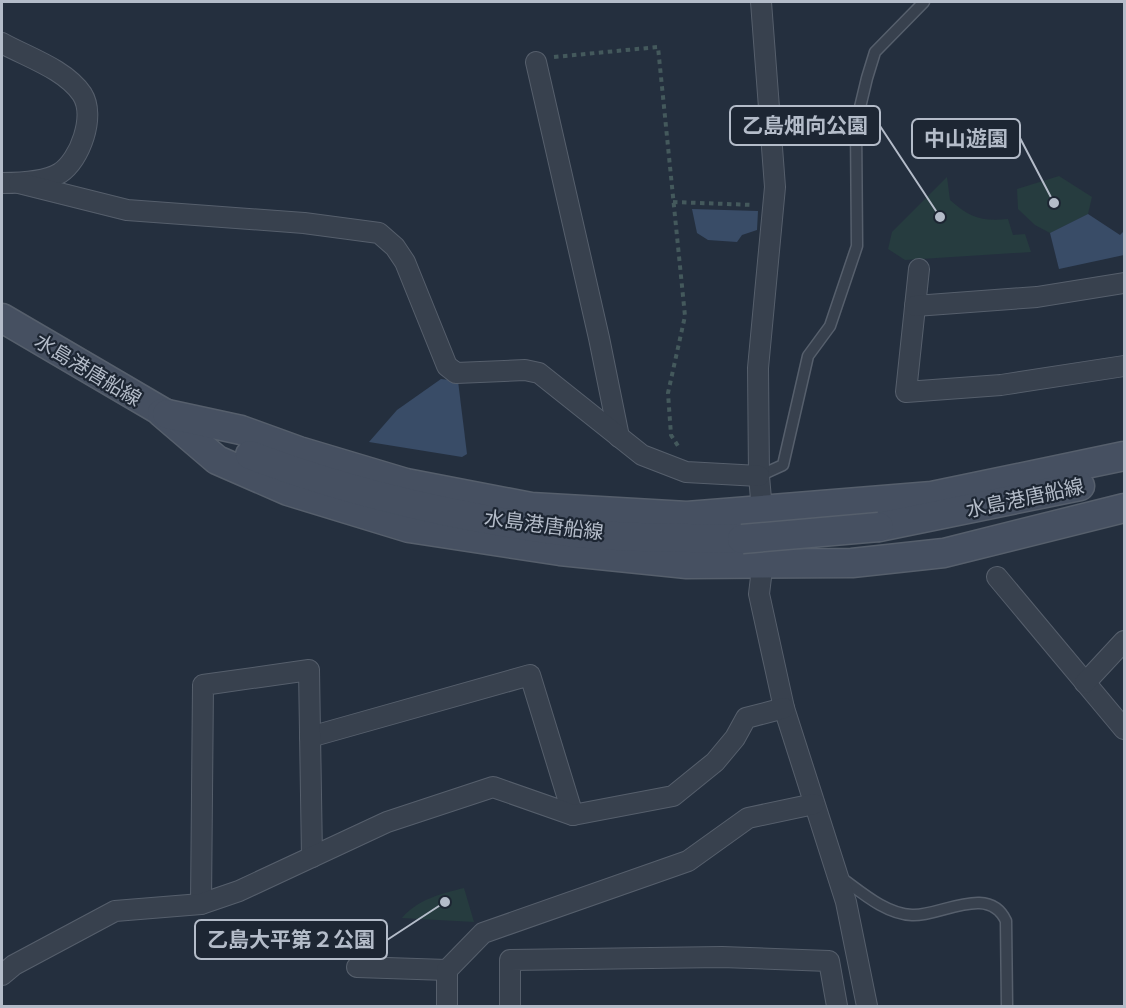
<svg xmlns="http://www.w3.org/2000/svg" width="1126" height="1008" font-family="Montserrat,'Noto Sans JP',sans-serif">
<rect width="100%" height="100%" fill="#242f3e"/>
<g fill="#263c3f">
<polygon points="1059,176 1092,197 1088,214 1050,233 1035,225 1018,209 1017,189"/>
<path d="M947 177 950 200C969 217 982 222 1008 219L1013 235 1025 234 1031 252 905 260 888 249 892 232Z"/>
<path d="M464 888 474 922 402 918C418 899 441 894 464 888Z"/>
</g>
<g fill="#394c67">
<polygon points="692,209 758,211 757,230 742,235 737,242 708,240 697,233"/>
<polygon points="1088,214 1120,235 1124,231 1124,255 1059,269 1050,233"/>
<polygon points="441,379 458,381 467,454 462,457 369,442 397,410"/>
</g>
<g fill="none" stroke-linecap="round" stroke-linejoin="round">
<defs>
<g id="lane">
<polyline points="759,476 783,465 808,356 830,326 857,246 856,124 867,78 875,52 924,2"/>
<path d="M839 876C860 891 885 914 912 915 939 917 989 883 1006 921L1007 1006"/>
</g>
<g id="street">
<polyline points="761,2 775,187 758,368 759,476 763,522"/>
<path d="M2 43C27 57 65 69 82 94 96 116 80 160 60 173 45 182 18 183 2 183"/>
<polyline points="536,62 599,338 619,437"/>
<polyline points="19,183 127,210 304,223 379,233 395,247 405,262 447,366 456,373 525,370 539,373 642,455 686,472 759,476"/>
<polyline points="919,269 906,392 1001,385 1124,366"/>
<polyline points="915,306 1037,297 1124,283"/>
<polyline points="764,552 759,594 784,708 846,902 867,1006"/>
<polyline points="997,577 1124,729"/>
<polyline points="1085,683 1124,641"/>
<polyline points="310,737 530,675 573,815"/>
<polyline points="201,904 203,685 309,670 312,857"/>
<polyline points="357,967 447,970"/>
<polyline points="2,975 14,965 115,911 201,904 239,891 387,822 493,787 573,815 673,796 715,762 735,738 746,718 784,708"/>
<polyline points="447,1006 447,970 483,933 688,861 748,818 814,804"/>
<polyline points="510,1006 510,960 722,957 829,961 837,1006"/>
</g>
<g id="secondary">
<polyline points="2,318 178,421"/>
<polyline points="162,413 217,460 288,491 409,528 560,551 687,564 852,563 944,553 1124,508"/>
<polyline points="167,414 241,430 299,451 406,483 531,507 687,516 932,496 1124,456"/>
<path d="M250 455C353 494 460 518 569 532 623 539 686 537 742 539"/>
<polyline points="879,527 1080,486"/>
</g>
</defs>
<use href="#lane" stroke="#565f6c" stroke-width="13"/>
<use href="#street" stroke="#565f6c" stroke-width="22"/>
<use href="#secondary" stroke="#565f6c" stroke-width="31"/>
<g stroke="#44595c" stroke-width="4" stroke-dasharray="4.5 4.5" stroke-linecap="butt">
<polyline points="554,57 658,47 685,316 668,393 671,435 678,446"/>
<polyline points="673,202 753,205"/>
</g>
<use href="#lane" stroke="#38414e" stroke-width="10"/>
<use href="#street" stroke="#38414e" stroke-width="20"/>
<use href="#secondary" stroke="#465061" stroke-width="28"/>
<defs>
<polyline id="secondary-bridge" points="742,539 879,527"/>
</defs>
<use href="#secondary-bridge" stroke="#565f6c" stroke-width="31" stroke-linecap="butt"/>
<use href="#secondary-bridge" stroke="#465061" stroke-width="28"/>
</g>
<g text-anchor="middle" stroke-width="4.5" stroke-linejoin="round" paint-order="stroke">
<g font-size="20" fill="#b4bcc9" stroke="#1d2633">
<text transform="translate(88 370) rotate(31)" y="7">水島港唐船線</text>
<text transform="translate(1025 498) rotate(-12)" y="7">水島港唐船線</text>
<text transform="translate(544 525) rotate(7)" y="7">水島港唐船線</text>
</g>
</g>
<path fill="none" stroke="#b4bcc9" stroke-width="2" d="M940 217L880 126M1054 203L1020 138M445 902L387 940"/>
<g fill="#b4bcc9" stroke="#1d2633" stroke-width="2">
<circle cx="940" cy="217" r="6"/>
<circle cx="1054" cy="203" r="6"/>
<circle cx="445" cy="902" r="6"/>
</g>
<g fill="#1d2633" stroke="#b4bcc9" stroke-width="2">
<rect x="730" y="106" width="150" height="39" rx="6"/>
<rect x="912" y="119" width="108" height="39" rx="6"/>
<rect x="195" y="920" width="192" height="39" rx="6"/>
</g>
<g font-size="21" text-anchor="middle" font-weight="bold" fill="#b4bcc9">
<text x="805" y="133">乙島畑向公園</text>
<text x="966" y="146">中山遊園</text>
<text x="291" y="947">乙島大平第２公園</text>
</g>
<rect width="1126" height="1008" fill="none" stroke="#b4bcc9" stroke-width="6"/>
</svg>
